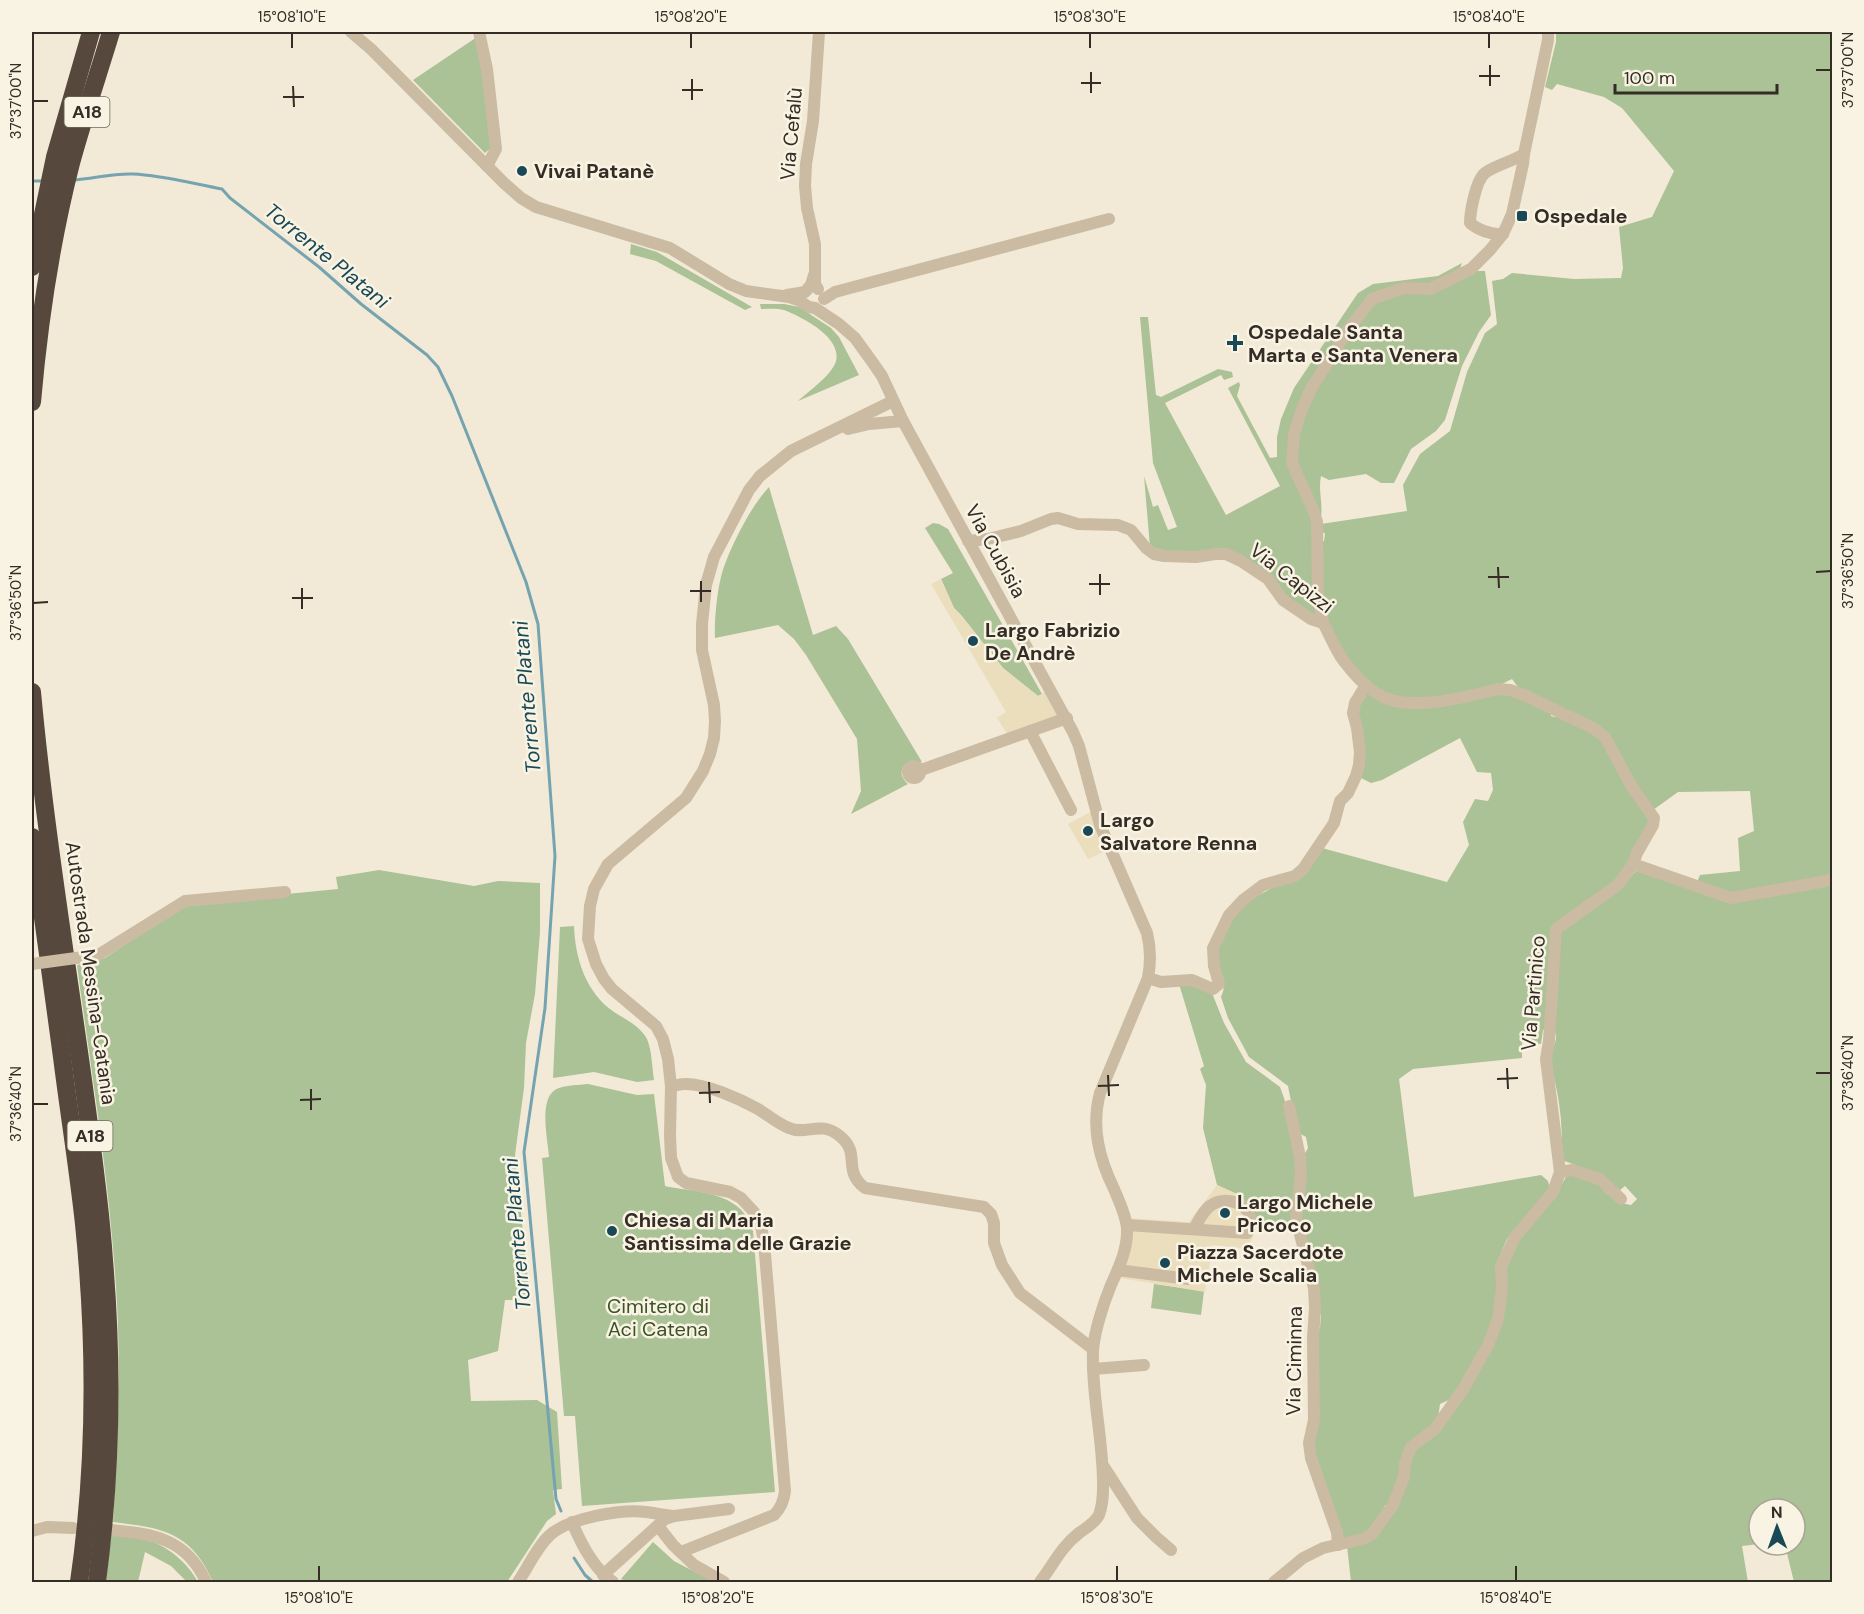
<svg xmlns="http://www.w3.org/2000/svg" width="1864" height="1614" font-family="'DM Sans',sans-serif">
<rect width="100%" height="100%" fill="#f2ead6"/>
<g fill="#abc196">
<path d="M1556 32H1832V875L1729 893 1697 882 1700 875 1740 871 1738 838 1754 831 1750 791 1678 792 1653 810 1636 787 1612 742 1520 690 1512 679C1490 691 1461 696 1436 697 1424 697 1407 701 1395 698 1361 689 1326 632 1322 598 1319 581 1321 561 1320 543L1324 541 1325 534 1322 531 1321 524 1407 511 1403 485 1420 454 1450 431 1467 372 1485 333 1497 324 1492 281 1503 279 1512 273 1574 279 1621 278 1623 268 1619 227 1652 217 1674 171 1622 108 1604 97 1557 84 1552 90 1545 87 1556 42Z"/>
<polygon points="477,37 493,146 485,153 413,80"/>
<polygon points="631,244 657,252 752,307 745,310 656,261 630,254"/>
<polygon points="1462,263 1459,271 1440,281 1371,296 1312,382 1289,452 1311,514 1316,615 1310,615 1241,558 1181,554 1150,547 1144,476 1153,507 1158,505 1168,530 1177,527 1153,463 1140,317 1148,317 1156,395 1161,397 1218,369 1232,372 1233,377 1224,380 1221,375 1165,403 1226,515 1280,486 1228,388 1239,382 1240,385 1237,396 1270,458 1277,457 1277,437 1281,419 1294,388 1358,293 1373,284 1438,276"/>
<path d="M1475 271H1485L1491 315 1479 332 1462 366 1445 420 1436 431 1411 449 1394 483H1381L1366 474 1329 480 1321 476C1318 490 1323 503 1321 517L1298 471 1297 450 1299 433 1306 410 1317 388 1351 334 1374 303Z"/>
<path d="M760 304H784L799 307 831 328 839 337 859 375 798 401C809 391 832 375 836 361 842 337 802 317 784 310 777 308 768 309 761 309Z"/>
<path d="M769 487 813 635 836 626 848 639 922 762 912 761 903 767C900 775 902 778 908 784L851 814 861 791 857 739 806 655 794 639 778 625 715 638C714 618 718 581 725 564 734 540 752 505 769 487Z"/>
<polygon points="933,523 939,524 948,529 1042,694 1038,696 1003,668 961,615 954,608 941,579 953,573 925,528"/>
<path d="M1366 692 1382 700 1503 693 1551 711V716L1555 717 1561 716 1598 735 1651 820 1617 881 1553 929 1547 1027 1543 1030 1541 1044 1522 1042V1058L1413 1069 1399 1079 1414 1197 1541 1175 1548 1181 1550 1190 1507 1239 1495 1267 1498 1288 1494 1318 1483 1345 1453 1398 1440 1404 1438 1418 1400 1476 1389 1505H1385L1381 1516 1363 1535 1343 1539 1314 1456 1316 1332 1320 1328 1321 1316 1300 1226 1303 1157 1308 1148 1306 1137 1297 1132 1288 1086 1249 1057 1228 1018 1221 997C1231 973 1213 971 1216 953 1217 948 1221 942 1223 936 1239 900 1252 901 1283 881 1297 873 1309 859 1322 848L1447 882 1469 845 1463 822 1475 799 1488 801 1493 790 1491 773 1477 772 1460 738 1382 780 1371 783 1359 777 1357 712Z"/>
<path d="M379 870 474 886 498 881 540 883V932L535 994 526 1043 524 1088 515 1155 530 1300H505L498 1351 468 1360 471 1401 537 1400 557 1412 562 1489 553 1490 556 1514 547 1521 507 1582H213C191 1532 163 1528 113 1522 117 1449 121 1377 117 1304 111 1190 92 1077 77 965L105 958 186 904 338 889 336 877Z"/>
<path d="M1637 870 1706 895 1832 882V1582H1794L1785 1545H1795V1509H1759V1544L1742 1546 1748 1582H1351L1347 1546 1369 1542 1412 1452 1498 1334 1505 1271 1516 1242 1553 1199 1566 1177 1571 1175 1599 1185 1607 1194H1612L1621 1203 1631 1205 1637 1199 1625 1186 1619 1191 1601 1175 1562 1160C1562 1141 1562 1122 1559 1103 1557 1088 1552 1072 1551 1056 1551 1046 1560 1041 1554 1030L1559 930 1621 887Z"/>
<path d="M574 926C575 958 586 993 614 1012 625 1019 641 1027 647 1039 652 1051 652 1067 654 1080L637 1082 594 1072 553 1078 560 927Z"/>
<polygon points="1188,983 1212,993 1224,1023 1246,1062 1280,1087 1285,1101 1297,1160 1293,1222 1257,1228 1252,1208 1239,1195 1217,1185 1203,1128 1206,1085 1200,1069 1204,1066 1179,984"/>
<path d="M588 1084 637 1095 654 1094 665 1186C688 1191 719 1191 738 1207 746 1213 749 1223 753 1231L775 1492 582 1506 575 1416H564L542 1158 549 1157C548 1140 537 1095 559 1088 568 1085 579 1085 588 1084Z"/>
<polygon points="1154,1284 1204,1291 1201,1315 1151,1308"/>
<path d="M111 1535C122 1536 134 1536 144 1539 167 1545 187 1562 198 1582H187L171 1566 145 1552 138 1582H106Z"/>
<polygon points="653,1542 674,1561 714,1582 628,1582 621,1579"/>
</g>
<g fill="#ebdebd">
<polygon points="941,579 954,608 961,615 1003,668 1038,696 1051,689 1067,718 1010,738 997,718 1006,712 931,584"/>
<polygon points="1096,809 1110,849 1088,859 1068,824"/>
<polygon points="1217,1185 1239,1195 1253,1208 1257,1228 1247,1249 1213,1245 1205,1292 1114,1277 1125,1218 1189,1222"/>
</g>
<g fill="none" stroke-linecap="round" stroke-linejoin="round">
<g stroke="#75a3b0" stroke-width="3">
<path d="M72 180C93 179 112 173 133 174 161 175 195 184 222 189L230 198 319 267 361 304 427 355 438 367 452 396 526 582 538 624 555 856 545 1008 524 1152 556 1499 561 1511"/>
<polyline points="32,181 45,181"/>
<polyline points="574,1558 585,1575 593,1582"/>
</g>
<g stroke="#cabba2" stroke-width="12">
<path d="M351 32 371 49 504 183 521 198 536 207 670 248 729 284 746 291 789 297 798 300 809 307 815 308 839 324 855 338 873 363 882 376 903 421 1073 732 1079 746 1100 825 1147 933C1151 949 1151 962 1148 978L1100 1093C1091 1127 1099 1158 1114 1189 1119 1201 1126 1215 1127 1228 1128 1249 1119 1267 1111 1285 1104 1302 1094 1332 1093 1351 1091 1395 1104 1442 1103 1488 1103 1496 1102 1507 1099 1515 1095 1523 1086 1528 1079 1533 1060 1548 1054 1564 1040 1582"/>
<polyline points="479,32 487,69 496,149 487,166"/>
<path d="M1503 234C1492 235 1478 230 1470 223 1470 212 1476 180 1485 173 1492 167 1513 161 1524 154"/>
<polyline points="818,289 815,284 815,244 807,208 805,186 806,164 813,121 819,32"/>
<polyline points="787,295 805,292 811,285 814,275"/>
<polyline points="824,299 835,292 1109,219"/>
<polyline points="848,429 869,424 903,421"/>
<path d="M968 541 988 539 1021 531 1051 519 1058 518 1078 524 1118 525 1131 530 1146 548 1154 554 1164 556 1196 557 1215 554H1226L1241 561 1268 579 1283 600 1311 619 1323 623C1330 635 1335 649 1343 660 1352 672 1363 685 1376 693 1406 714 1465 697 1498 689L1510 690 1524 695 1593 728 1605 737 1632 787 1654 818 1653 825 1637 853 1633 864 1618 885 1556 929 1549 1041 1546 1059 1560 1172 1553 1192 1515 1237 1501 1267 1502 1287 1498 1319 1488 1345 1464 1388 1435 1429 1411 1447 1405 1463 1404 1477 1393 1505 1372 1534 1363 1539 1323 1548 1303 1558 1274 1582"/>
<polyline points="1323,623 1318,598 1317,522 1314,512 1292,463 1294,434 1302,409 1311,389 1347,331 1372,299 1403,288 1430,289 1471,269 1490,250 1503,234 1512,214 1523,164 1524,154 1548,40 1548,32"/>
<polyline points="1030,731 1071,810"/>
<circle cx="914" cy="772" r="6"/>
<polyline points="921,770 1067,718"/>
<polyline points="1633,864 1731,898 1821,882 1832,879"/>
<polyline points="98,955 185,901 285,892"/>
<polyline points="1148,978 1161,982 1192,980 1213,989 1219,984 1214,966 1213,948 1229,915 1243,900 1263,885 1295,876 1303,869 1334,823 1340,801 1348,793 1356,776 1359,765 1360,752 1357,728 1353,713 1355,703 1366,685"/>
<path d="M671 1086C675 1086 680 1084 684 1084 705 1083 740 1099 758 1109 768 1115 778 1124 789 1128 807 1136 820 1119 841 1137 861 1154 842 1171 865 1188L984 1207 991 1214 994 1223V1243L1002 1265 1020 1293 1093 1349"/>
<polyline points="1289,1106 1300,1157 1301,1175 1296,1219 1314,1288 1315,1308 1313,1338 1314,1420 1309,1443 1311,1458 1337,1532 1338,1545"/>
<polyline points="1560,1172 1572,1170 1600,1179 1621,1199"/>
<path d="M1127 1225 1247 1233C1262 1211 1230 1191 1210 1206 1203 1211 1198 1222 1194 1229"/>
<polyline points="1118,1270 1188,1279"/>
<polyline points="1093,1369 1144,1365"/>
<polyline points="1104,1467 1137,1518 1156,1537 1171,1550"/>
<path d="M572 1522C581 1544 594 1569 613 1582"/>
<polyline points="658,1526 673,1545 694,1565 724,1582"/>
<path d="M111 1530C154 1534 187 1539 206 1582"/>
<polyline points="32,1531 47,1527 73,1528"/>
<path d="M681 1552 774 1515C781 1508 784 1501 785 1491L764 1242 761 1226 754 1212 741 1198 730 1192 686 1183 678 1177 671 1158 670 1135 671 1086 668 1059 663 1039 656 1026 612 989 604 979 596 964 588 939 590 906 594 889 608 864 686 798 703 771 710 754 714 738 715 721 714 705 702 650V624L706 585 714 557 749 490 760 476 791 451 893 401"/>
<polyline points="603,1575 665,1519 674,1516 729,1509"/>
<path d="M518 1582C528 1568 536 1548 549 1536 567 1518 621 1509 646 1512 655 1513 664 1515 674 1516"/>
</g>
<g stroke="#56483c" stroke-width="18">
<polyline points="32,267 55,157 91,32"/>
<path d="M32 402C39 321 51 241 71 163 83 119 98 75 111 32"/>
<path d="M32 692C44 822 65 951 83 1080 91 1140 100 1200 104 1260 113 1367 111 1476 97 1582"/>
<path d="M32 837C42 910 52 984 62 1057 69 1113 78 1168 84 1224 96 1342 96 1465 79 1582"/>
</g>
<polyline stroke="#cabba2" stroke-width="12" points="32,964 98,955"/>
</g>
<path fill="none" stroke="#342c25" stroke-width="2" d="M292 33V48M691 33V48M1090 33V48M1489 33V48M1490 65V86M1816 70H1831M1091 72V93M1479 76H1500M692 79V100M1081 83H1101M293 86 294 107M682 90H703M283 97H304M33 101H48M1498 567 1499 588M1816 572 1831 571M1100 574V595M1488 577H1509M701 581V602M1089 584H1110M302 588V609M690 591H711M292 598H313M33 603 48 602M1507 1068 1508 1089M1816 1073H1831M1108 1075 1109 1096M1497 1079 1518 1078M709 1082 710 1103M1098 1086 1119 1085M311 1089V1110M699 1093 720 1092M300 1100 321 1099M33 1104H48M319 1566V1581M718 1566V1581M1117 1566V1581M1516 1566V1581"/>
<g fill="#194857" stroke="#f9f3e3" stroke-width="2">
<circle cx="522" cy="171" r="6"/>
<rect x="1516" y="210" width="12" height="12" rx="3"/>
<path d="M1232 334h6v6h6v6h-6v6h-6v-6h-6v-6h6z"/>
<circle cx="973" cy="641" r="6"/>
<circle cx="1088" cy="831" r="6"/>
<circle cx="1225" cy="1213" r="6"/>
<circle cx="612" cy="1231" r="6"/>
<circle cx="1165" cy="1263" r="6"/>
</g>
<g text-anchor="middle" stroke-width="5" stroke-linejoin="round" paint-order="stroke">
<g fill="#f9f3e3" stroke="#6f685e" stroke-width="1.5">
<rect x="64.5" y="97" width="45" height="30" rx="4.5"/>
<rect x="67.5" y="1121" width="45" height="30" rx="4.5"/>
</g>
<g font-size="18" font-weight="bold" fill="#342c25">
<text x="87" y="118">A18</text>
<text x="90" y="1142">A18</text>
</g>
<g font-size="20" fill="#342c25" stroke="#f9f3e3">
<text transform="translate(791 134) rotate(-85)" y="7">Via Cefalù</text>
<text transform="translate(996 551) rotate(61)" y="7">Via Cubisia</text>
<text transform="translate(1292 578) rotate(38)" y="7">Via Capizzi</text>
<text transform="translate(91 973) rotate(82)" y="7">Autostrada Messina-Catania</text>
<text transform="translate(1533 993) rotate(-85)" y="7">Via Partinico</text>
<text transform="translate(1294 1361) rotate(-89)" y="7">Via Ciminna</text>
</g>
<g font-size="20" font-weight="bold" fill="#342c25" stroke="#f9f3e3" text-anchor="start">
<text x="534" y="178">Vivai Patanè</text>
<text x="1534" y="223">Ospedale</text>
<text x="1248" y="339">Ospedale Santa<tspan x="1248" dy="23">Marta e Santa Venera</tspan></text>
<text x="985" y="637">Largo Fabrizio<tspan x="985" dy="23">De Andrè</tspan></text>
<text x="1100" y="827">Largo<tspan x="1100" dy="23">Salvatore Renna</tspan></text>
<text x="1237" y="1209">Largo Michele<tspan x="1237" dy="23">Pricoco</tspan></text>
<text x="624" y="1227">Chiesa di Maria<tspan x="624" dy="23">Santissima delle Grazie</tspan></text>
<text x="1177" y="1259">Piazza Sacerdote<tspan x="1177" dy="23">Michele Scalia</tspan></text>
</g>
<g font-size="20" fill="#3c5328" stroke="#f9f3e3">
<text x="658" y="1313">Cimitero di<tspan x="658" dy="23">Aci Catena</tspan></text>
</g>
<g font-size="21" font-style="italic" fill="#194857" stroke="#f9f3e3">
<text transform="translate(327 256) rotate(39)" y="7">Torrente Platani</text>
<text transform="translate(527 697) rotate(-95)" y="7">Torrente Platani</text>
<text transform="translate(517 1234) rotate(-95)" y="7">Torrente Platani</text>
</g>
</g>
<rect width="1864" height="1614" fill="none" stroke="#f9f3e3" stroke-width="66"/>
<g transform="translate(1777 1527) rotate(359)"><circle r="28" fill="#f9f3e3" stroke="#aaa397" stroke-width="1.5"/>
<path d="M0-4.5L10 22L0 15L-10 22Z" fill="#194857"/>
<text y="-9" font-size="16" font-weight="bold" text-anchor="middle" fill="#342c25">N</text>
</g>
<path d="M1615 84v9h162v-9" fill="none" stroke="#342c25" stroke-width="3"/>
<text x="1624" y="84" font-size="18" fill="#342c25" stroke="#f9f3e3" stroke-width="4.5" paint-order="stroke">100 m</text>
<rect x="33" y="33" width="1798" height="1548" fill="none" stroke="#342c25" stroke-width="2"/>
<g font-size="15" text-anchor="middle" fill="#342c25">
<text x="292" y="22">15°08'10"E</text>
<text x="691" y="22">15°08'20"E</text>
<text x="1090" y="22">15°08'30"E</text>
<text x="1489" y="22">15°08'40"E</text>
<text transform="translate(1848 70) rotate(-90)" y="5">37°37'00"N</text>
<text transform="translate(16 101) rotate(-90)" y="5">37°37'00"N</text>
<text transform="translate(1848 571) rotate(-90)" y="5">37°36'50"N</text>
<text transform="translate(16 603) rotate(-90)" y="5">37°36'50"N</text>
<text transform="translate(1848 1073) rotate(-90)" y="5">37°36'40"N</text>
<text transform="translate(16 1104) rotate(-90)" y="5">37°36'40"N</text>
<text x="319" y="1603">15°08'10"E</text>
<text x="718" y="1603">15°08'20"E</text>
<text x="1117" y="1603">15°08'30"E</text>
<text x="1516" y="1603">15°08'40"E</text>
</g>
</svg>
